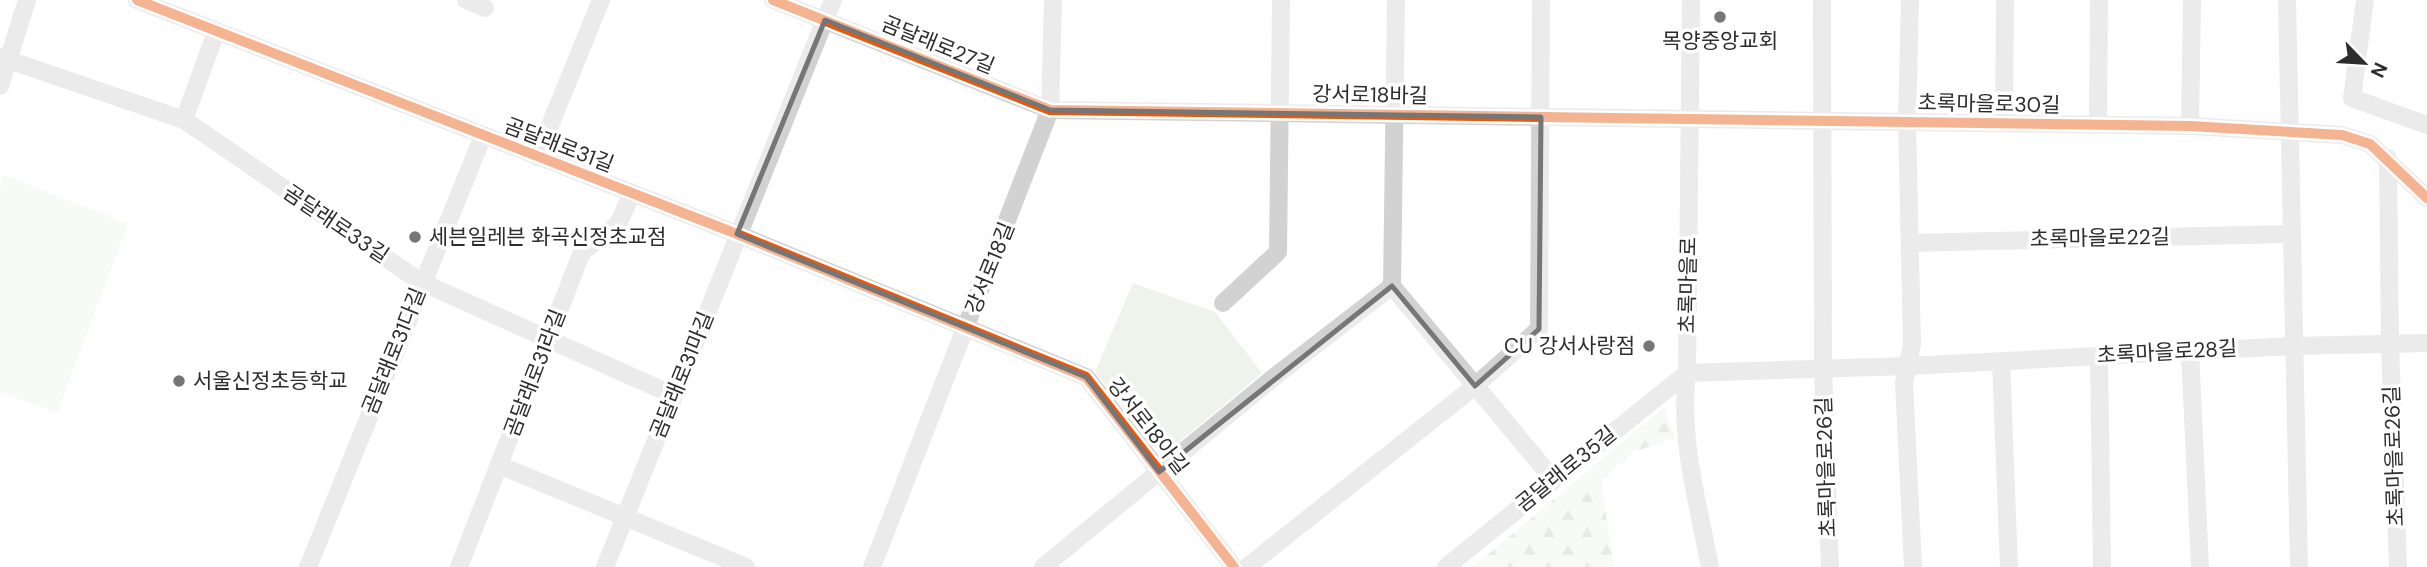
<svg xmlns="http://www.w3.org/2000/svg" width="2427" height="567" font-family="'DM Sans','Noto Sans KR',sans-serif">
<defs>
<pattern id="forest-firs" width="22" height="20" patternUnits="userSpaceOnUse" patternTransform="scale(1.75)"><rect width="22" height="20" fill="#f0f3eb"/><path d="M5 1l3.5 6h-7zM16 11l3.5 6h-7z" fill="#ced1ca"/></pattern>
</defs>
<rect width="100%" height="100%" fill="#fff"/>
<polygon fill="url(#forest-firs)" points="1664,407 1676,438 1633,452 1601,481 1614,567 1473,567"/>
<g fill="#f0f3eb">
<polygon points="4,175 128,224 57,413 0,392 0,188"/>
<polygon points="1133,283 1215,312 1262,373 1162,456 1095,372"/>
</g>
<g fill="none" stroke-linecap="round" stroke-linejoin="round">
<g stroke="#d2d2d2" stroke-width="18">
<polyline points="137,0 737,234 1086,377 1234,567"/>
<polyline points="466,0 485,8"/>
<polyline points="773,0 1050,110 2190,126 2342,135 2370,144 2427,198"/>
<polyline points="1396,0 1392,286 1553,479"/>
<path d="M1691 0 1687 373C1679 437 1698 504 1710 567"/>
<polyline points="1822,0 1823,368 1830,567"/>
<polyline points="1910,0 1907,122 1912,344 1904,383 1913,567"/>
<polyline points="2287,0 2299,567"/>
<polyline points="2365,0 2352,98 2427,125"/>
<polyline points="0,57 184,120 421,282 673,395"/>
<polyline points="0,86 27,0"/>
<polyline points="184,120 216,32"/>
<polyline points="2004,123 2005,0"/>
<polyline points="2098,124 2099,0"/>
<polyline points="2190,126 2192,0"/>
<polyline points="537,157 601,0"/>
<polyline points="2388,158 2390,344 2398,567"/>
<polyline points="1910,243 2291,234"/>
<polyline points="1223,303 1278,252 1281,0"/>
<polyline points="2190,351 2200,567"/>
<polyline points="2099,356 2102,567"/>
<polyline points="2001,361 2009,567"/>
<polyline points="1687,373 1908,366 2295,346 2427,343"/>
<polyline points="499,465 746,567"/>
<polyline points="308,567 483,136"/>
<polyline points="459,567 582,252 618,224 632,194"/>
<polyline points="605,567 833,0"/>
<polyline points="872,567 1050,110 1053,0"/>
<polyline points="1043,567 1278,374 1392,286"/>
<polyline points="1247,567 1475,386 1539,329 1541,0"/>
<polyline points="1446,567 1687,373"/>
</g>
<defs>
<g id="cycleway">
<polyline points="137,0 737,234 1086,377 1234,567"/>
<polyline points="773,0 1050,110 2190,126 2342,135 2370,144 2427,198"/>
</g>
</defs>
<use href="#cycleway" stroke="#fff" stroke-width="15"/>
<use href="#cycleway" stroke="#e8590c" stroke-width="10"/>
</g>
<path d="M0 0H2427V567H0ZM825 20 1050 110 1541 117 1539 329 1475 386 1392 286 1159 472 1086 377 737 234Z" fill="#fff" fill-opacity=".55" fill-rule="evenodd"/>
<path fill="none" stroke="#767676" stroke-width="5" stroke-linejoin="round" d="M825 20 1050 110 1541 117 1539 329 1475 386 1392 286 1159 472 1086 377 737 234Z"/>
<g fill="#767676" stroke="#fff" stroke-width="2.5">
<circle cx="1720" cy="17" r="7"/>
<circle cx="415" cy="237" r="7"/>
<circle cx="1649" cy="346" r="7"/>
<circle cx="179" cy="381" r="7"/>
</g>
<g text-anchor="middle" stroke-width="7" stroke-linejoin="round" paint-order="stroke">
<g font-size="21" fill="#2d2d2d" stroke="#fff" text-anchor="start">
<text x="1720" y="48" text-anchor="middle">목양중앙교회</text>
<text x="429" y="244">세븐일레븐 화곡신정초교점</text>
<text x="1635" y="353" text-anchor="end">CU 강서사랑점</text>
<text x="193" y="388">서울신정초등학교</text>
</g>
<g font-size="21" fill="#2d2d2d" stroke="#fff">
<text transform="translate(938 45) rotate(22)" y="7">곰달래로27길</text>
<text transform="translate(1370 95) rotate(1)" y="7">강서로18바길</text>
<text transform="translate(1989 104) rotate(1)" y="7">초록마을로30길</text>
<text transform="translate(559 145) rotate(21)" y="7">곰달래로31길</text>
<text transform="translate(336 224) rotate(34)" y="7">곰달래로33길</text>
<text transform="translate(2100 238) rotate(-1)" y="7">초록마을로22길</text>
<text transform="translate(990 268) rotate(-68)" y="7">강서로18길</text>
<text transform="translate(1688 285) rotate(-89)" y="7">초록마을로</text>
<text transform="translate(394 351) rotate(-68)" y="7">곰달래로31다길</text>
<text transform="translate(2167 352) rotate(-3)" y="7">초록마을로28길</text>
<text transform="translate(535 373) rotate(-69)" y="7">곰달래로31라길</text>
<text transform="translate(682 375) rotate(-68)" y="7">곰달래로31마길</text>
<text transform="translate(1148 426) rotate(52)" y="7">강서로18아길</text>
<text transform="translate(2394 456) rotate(-92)" y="7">초록마을로26길</text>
<text transform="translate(1826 467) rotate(-92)" y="7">초록마을로26길</text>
<text transform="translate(1566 469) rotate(-39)" y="7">곰달래로35길</text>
</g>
</g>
<g transform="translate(2364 63) rotate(115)" stroke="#ffffff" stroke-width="5" paint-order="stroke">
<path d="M0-5L12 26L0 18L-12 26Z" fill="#2d2d2d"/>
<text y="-10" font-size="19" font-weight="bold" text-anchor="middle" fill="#2d2d2d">N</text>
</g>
</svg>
